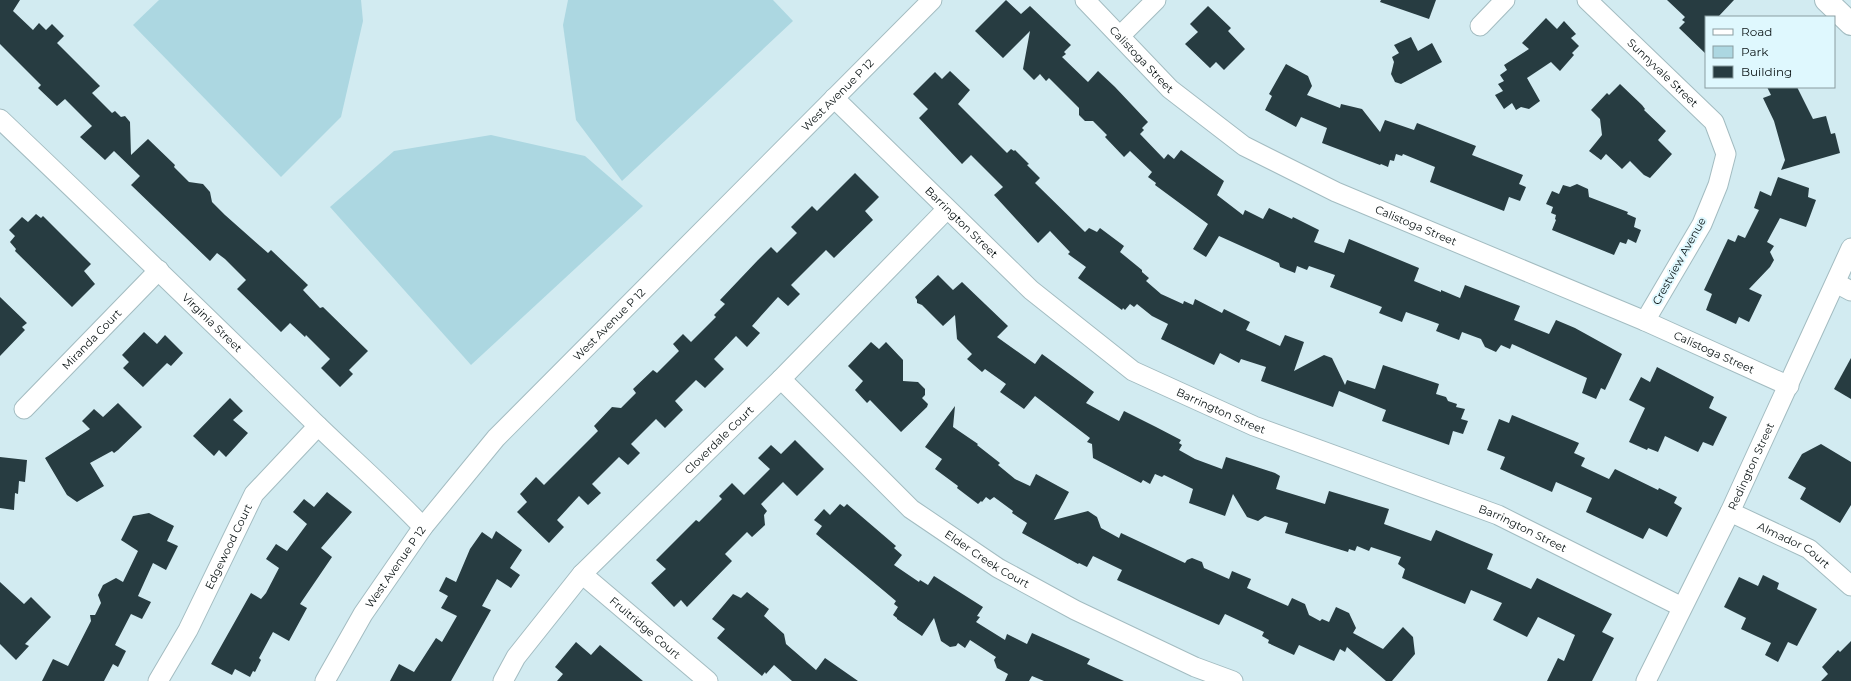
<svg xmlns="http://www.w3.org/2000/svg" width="1851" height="681" font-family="Montserrat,sans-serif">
<rect width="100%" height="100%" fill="#d2ebf1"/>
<g fill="#acd7e1">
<polygon points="159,0 361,0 363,21 341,117 281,177 133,25"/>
<polygon points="568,0 773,0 793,21 622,181 576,120 563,25"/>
<polygon points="491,135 585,156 643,206 471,365 330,207 394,151"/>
</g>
<g fill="#273c41">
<polygon points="0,0 20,0 13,11 33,30 39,23 46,30 52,24 64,36 57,43 100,86 92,93 112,113 115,111 121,117 125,116 130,122 131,155 148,139 175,165 174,167 189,182 203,184 210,192 212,202 225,215 268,253 271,250 308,285 303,290 320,308 323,307 368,351 349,370 353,374 340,387 321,368 330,359 306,335 305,337 290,323 281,332 237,289 246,280 225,259 217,253 210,261 131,185 140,176 114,151 105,160 80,137 92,126 65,99 57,106 38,88 41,85 0,44"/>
<polygon points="1006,0 1021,14 1030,6 1071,45 1064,52 1066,54 1062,57 1088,82 1098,71 1115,87 1148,122 1142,128 1144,130 1140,134 1164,159 1168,154 1174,159 1181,150 1224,181 1217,195 1243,215 1245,210 1263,219 1269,208 1292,219 1293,217 1319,230 1314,242 1344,253 1349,239 1419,268 1414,281 1441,292 1441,290 1460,298 1465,285 1520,306 1514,320 1549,334 1556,320 1575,328 1622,354 1605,390 1601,388 1596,399 1582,393 1587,378 1512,344 1510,349 1501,345 1496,352 1485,347 1481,339 1462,332 1459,340 1436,331 1439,324 1406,312 1402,322 1379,313 1382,307 1330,287 1335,275 1309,266 1307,270 1297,266 1295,273 1280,267 1279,263 1219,236 1206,257 1193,249 1208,224 1155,185 1156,183 1148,177 1152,172 1130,151 1124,157 1105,137 1107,135 1093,121 1085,121 1079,115 1079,108 1049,78 1046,81 1040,74 1034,80 1023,69 1030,31 1003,58 975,31"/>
<polygon points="1381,0 1436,0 1429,19 1380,2"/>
<polygon points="1667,0 1734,0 1718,17 1706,17 1706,54 1679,28 1685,22 1682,20 1685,17"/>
<polygon points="1208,6 1231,28 1228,31 1245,49 1224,70 1216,62 1210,68 1185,44 1198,32 1190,24"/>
<polygon points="1546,18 1557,29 1564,21 1576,34 1571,38 1579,46 1572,53 1574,55 1560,71 1551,62 1527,78 1540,101 1529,109 1521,107 1516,110 1512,103 1504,109 1495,95 1503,91 1498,84 1504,81 1500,75 1507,70 1504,65 1529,49 1522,43"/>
<polygon points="1411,37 1418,51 1432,43 1442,62 1401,84 1395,82 1391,74 1394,62 1392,57 1399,53 1394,45"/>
<polygon points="1286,64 1308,76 1312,86 1307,95 1340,108 1341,104 1362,109 1380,132 1385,120 1414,130 1417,123 1476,146 1472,155 1523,175 1519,184 1526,187 1520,201 1509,197 1504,211 1430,182 1435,167 1403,154 1402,156 1396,154 1394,161 1390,160 1388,167 1381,164 1380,165 1322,143 1327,128 1301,117 1296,127 1265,110 1272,96 1269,94"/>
<polygon points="950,71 970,90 958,104 1007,153 1011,149 1014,151 1015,150 1029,164 1027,165 1040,178 1035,183 1085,232 1089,228 1097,232 1100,228 1124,246 1120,252 1142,270 1142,272 1149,278 1146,281 1161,294 1183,304 1184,301 1193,305 1195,299 1222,313 1224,309 1250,322 1246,330 1280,346 1285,335 1304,342 1294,371 1324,355 1332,358 1345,385 1347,380 1375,389 1383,365 1439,384 1436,394 1446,397 1448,401 1457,404 1456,407 1465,409 1461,419 1468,421 1463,434 1453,431 1449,445 1382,421 1386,410 1339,391 1333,407 1261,381 1266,367 1241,359 1239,363 1220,353 1214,365 1161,339 1168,324 1152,316 1137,304 1134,307 1130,304 1125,310 1123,308 1122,310 1078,278 1086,267 1068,254 1070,252 1050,231 1038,243 994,195 1003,187 971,155 962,164 919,118 928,109 913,94 935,72 942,79"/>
<polygon points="1620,84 1642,105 1645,109 1644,110 1666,131 1658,140 1672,154 1650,178 1644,175 1630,161 1622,169 1606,154 1601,160 1589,151 1602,135 1600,119 1591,110 1607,93 1609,95"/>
<polygon points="1767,87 1797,87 1813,119 1826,116 1831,134 1835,133 1840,153 1781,170 1785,160 1774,121 1763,98 1771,95"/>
<polygon points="855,173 879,197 865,211 873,220 834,258 826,250 791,285 800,294 788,306 778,297 752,326 760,333 747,347 736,336 714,359 724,369 705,388 696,380 675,401 683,410 665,428 656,419 631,444 640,453 628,465 619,457 592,484 601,493 588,505 579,496 557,520 564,527 549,543 517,512 527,502 520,494 536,477 544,485 598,431 594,426 612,407 621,408 636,393 633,389 653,370 657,373 679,351 673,344 683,334 691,342 716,317 714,315 725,304 720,300 758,260 771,247 777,253 797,233 791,227 812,206 817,211"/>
<polygon points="1778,177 1809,188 1808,197 1816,200 1806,227 1780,218 1767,242 1774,246 1770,252 1774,260 1770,267 1749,289 1762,295 1749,322 1739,317 1736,324 1706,310 1712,294 1704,290 1728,239 1735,242 1738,235 1745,238 1759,210 1754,208 1760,191 1771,196"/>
<polygon points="1577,184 1588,189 1589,197 1628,212 1627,214 1636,218 1634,227 1641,230 1636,243 1628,239 1626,244 1620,242 1614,255 1552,230 1556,220 1555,219 1556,215 1551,213 1553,207 1546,204 1552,191 1559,194 1563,185 1570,187"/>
<polygon points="36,214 41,218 43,216 91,264 84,271 95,284 72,307 15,251 16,249 10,242 15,236 9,230 22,217 28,222"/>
<polygon points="938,275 953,290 962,282 1008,326 997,337 1035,364 1042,354 1094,392 1086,403 1119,421 1124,411 1156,427 1181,440 1179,443 1182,445 1179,450 1195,459 1222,469 1226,457 1275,473 1280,476 1276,489 1325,504 1329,491 1389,509 1384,524 1431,541 1436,530 1462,541 1493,554 1487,569 1531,589 1537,578 1612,614 1602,632 1614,638 1592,681 1547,681 1558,658 1564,661 1575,635 1538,617 1527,637 1493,620 1502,603 1471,590 1465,604 1402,578 1405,569 1398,564 1401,557 1371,547 1369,551 1357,546 1355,551 1349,549 1348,552 1285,533 1288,523 1265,516 1258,521 1247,517 1233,494 1225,516 1189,503 1193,489 1164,475 1162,477 1155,474 1150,484 1143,480 1141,483 1093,458 1092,444 1087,442 1090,438 1035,396 1024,409 1000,392 1006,384 985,369 982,372 967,359 972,354 957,339 955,315 943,326 922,305 917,303 917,300 915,297"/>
<polygon points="0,297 27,323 22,327 25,330 0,356"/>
<polygon points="144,332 157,344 165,335 183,353 171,366 167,363 143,387 123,368 129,362 122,355"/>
<polygon points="871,342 879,349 886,342 903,360 903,381 918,382 925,389 925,395 922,398 928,404 927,407 901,432 870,400 867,403 855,390 863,381 848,366"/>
<polygon points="1851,358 1851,399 1834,389"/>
<polygon points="1657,367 1714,397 1709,408 1727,417 1713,446 1703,442 1698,452 1665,436 1658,452 1648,448 1647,450 1629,442 1645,408 1629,400 1641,377 1650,382"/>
<polygon points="230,398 243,411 233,420 248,433 226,457 219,450 214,456 193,436"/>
<polygon points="118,403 142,427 118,450 114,453 112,451 90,463 104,486 77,502 67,495 45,458 90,429 82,421 94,409 103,417"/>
<polygon points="955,406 953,427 978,444 977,445 1000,463 998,465 1015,479 1030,486 1036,474 1069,492 1054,520 1088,511 1097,517 1101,528 1119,538 1121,533 1185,563 1187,560 1192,558 1202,562 1204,568 1229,579 1232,571 1251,579 1247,588 1288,606 1292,598 1305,604 1309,615 1320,621 1322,619 1329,622 1336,607 1349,613 1356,628 1353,633 1383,649 1403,627 1413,637 1415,654 1392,681 1386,681 1347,647 1345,652 1340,649 1334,661 1299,645 1294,655 1268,643 1269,640 1262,636 1264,632 1225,614 1219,625 1117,580 1122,570 1093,556 1087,567 1079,563 1078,564 1022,533 1027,523 1012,513 1013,511 994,497 990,500 986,497 982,502 981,501 978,504 957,488 958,486 935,469 942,459 925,447"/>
<polygon points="1512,415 1579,443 1574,453 1585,458 1581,466 1609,479 1615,469 1658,490 1659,488 1677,497 1674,503 1682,508 1667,537 1649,528 1643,539 1586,512 1592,498 1556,482 1552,492 1500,469 1505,457 1487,450 1499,419 1509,423"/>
<polygon points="795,440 824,469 797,496 783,482 761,504 767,511 764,515 765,525 752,537 747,532 725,554 732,561 687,607 681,600 674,607 651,583 666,569 656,560 696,520 699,522 722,499 719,496 732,483 744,495 770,469 758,458 771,445 781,454"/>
<polygon points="1821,444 1851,462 1851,505 1840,523 1800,499 1806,488 1788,478 1802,454"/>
<polygon points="0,457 27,460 25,482 19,481 18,494 15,493 14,510 0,508"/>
<polygon points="327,492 352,512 321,548 332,557 300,604 307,608 289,641 273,632 259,658 261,660 255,672 253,671 250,677 235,669 232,675 211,664 251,593 261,599 266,593 279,568 266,559 276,544 287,551 307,524 293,512 304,499 314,507"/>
<polygon points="840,504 844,507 847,504 896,546 894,548 902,555 894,565 919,582 920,580 928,585 934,576 983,607 977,616 980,617 976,622 1005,640 1007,634 1027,644 1032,633 1090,659 1087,664 1124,681 1044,681 1032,676 1029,681 1005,681 1008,674 997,668 994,660 996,657 970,640 965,648 958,643 956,646 950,647 941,641 934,618 922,636 897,619 897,618 893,615 898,607 894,604 896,601 816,534 822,526 814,520 824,509 830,515"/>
<polygon points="149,513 174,526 167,541 178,546 166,570 153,563 138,596 151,602 142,619 131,614 115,645 126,651 118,667 113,664 104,681 42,681 53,659 68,666 91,621 90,615 95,615 101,603 98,595 103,585 116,578 123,582 138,551 121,540 133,516"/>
<polygon points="496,531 522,550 510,568 520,575 511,588 497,579 482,606 491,610 451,681 390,681 399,664 414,672 436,638 442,642 457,616 441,608 448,596 439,591 446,577 456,582 470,549 482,532 492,539"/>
<polygon points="1763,575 1779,583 1777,589 1817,609 1797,646 1788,642 1778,662 1765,655 1771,643 1741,629 1746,618 1724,607 1739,577 1758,586"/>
<polygon points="0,582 24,604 31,597 51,617 25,644 29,646 16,660 0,644"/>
<polygon points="747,592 769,609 764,616 784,634 786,644 816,670 825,658 858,681 792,681 774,665 766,674 765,672 762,676 717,638 725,629 712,619 733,594 741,598"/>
<polygon points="1851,641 1851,681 1821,681 1828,674 1822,667 1838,650 1840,652"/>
<polygon points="576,642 591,655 600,645 643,681 557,681 563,674 555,667"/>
</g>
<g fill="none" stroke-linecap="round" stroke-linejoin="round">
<defs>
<g id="minor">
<path id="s1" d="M1085 0 1170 89 1244 146 1336 192 1645 321 1789 386"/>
<path id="s2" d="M1587 0 1714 122 1726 154 1718 185 1702 224 1645 321"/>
<polyline points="1480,26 1505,0"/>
<polyline points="1120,36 1156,0"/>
<path id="s3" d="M834 98 1031 290 1133 371 1254 426 1498 515 1682 607"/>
<path id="s4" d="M0 119C105 219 210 320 314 422 350 457 388 490 423 527"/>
<polyline points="1836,283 1851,291"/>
<path id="s5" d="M781 379 911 509 998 568 1075 610 1195 667 1233 681"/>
<path id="s6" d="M24 409 159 270"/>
<path id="s7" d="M1730 512 1809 549 1851 586"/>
<path id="s8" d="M582 574 708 681"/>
<path id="s9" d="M158 681 188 630 254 494 318 426"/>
<path id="s10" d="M325 681 363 614 423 527 496 438 932 0"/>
<path id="s11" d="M503 681 516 657 582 574 781 379 947 209"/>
<path id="s12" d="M1646 681 1730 512 1851 248"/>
</g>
<polyline id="secondary" points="1826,0 1851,24"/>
</defs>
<use href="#minor" stroke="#a3bcc1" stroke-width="21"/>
<use href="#secondary" stroke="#a3bcc1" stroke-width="24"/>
<use href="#minor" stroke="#fff" stroke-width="19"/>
<use href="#secondary" stroke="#fff" stroke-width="22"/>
</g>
<g text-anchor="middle" stroke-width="4" stroke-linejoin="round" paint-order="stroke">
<g font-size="11" fill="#0b1415" stroke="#dff8fe">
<text dy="4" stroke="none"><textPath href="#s1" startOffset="82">Calistoga Street</textPath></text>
<text dy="4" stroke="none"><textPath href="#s2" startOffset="105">Sunnyvale Street</textPath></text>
<text dy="4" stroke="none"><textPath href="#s10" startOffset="782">West Avenue P 12</textPath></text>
<text dy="4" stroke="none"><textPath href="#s3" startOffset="178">Barrington Street</textPath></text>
<text dy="4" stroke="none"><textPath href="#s1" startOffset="406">Calistoga Street</textPath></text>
<text transform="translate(1679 261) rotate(-61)" y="4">Crestview Avenue</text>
<text dy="4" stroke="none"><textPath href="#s4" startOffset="294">Virginia Street</textPath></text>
<text dy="4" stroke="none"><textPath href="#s10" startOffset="458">West Avenue P 12</textPath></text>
<text dy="4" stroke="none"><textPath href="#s6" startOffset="97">Miranda Court</textPath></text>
<text dy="4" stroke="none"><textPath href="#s1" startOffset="730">Calistoga Street</textPath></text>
<text dy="4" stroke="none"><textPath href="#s3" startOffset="502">Barrington Street</textPath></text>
<text dy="4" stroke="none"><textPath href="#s11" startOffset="325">Cloverdale Court</textPath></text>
<text dy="4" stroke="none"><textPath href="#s12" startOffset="239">Redington Street</textPath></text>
<text dy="4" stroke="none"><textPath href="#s3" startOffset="826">Barrington Street</textPath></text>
<text dy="4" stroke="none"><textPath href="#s7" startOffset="72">Almador Court</textPath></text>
<text dy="4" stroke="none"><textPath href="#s9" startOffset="152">Edgewood Court</textPath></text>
<text dy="4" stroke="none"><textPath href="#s5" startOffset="275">Elder Creek Court</textPath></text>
<text dy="4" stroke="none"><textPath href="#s10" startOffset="134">West Avenue P 12</textPath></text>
<text dy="4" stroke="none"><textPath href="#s8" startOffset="83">Fruitridge Court</textPath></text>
</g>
</g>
<rect x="1705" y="16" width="130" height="72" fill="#dff8fe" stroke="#8a9da1"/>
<rect x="1713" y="29" width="20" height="6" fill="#ffffff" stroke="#8a9da1"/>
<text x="1741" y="36" font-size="12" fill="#0b1415">Road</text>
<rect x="1713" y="46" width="20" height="12" fill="#acd7e1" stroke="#8a9da1"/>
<text x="1741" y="56" font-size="12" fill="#0b1415">Park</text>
<rect x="1713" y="66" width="20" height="12" fill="#273c41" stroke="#8a9da1"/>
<text x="1741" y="76" font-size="12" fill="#0b1415">Building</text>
</svg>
